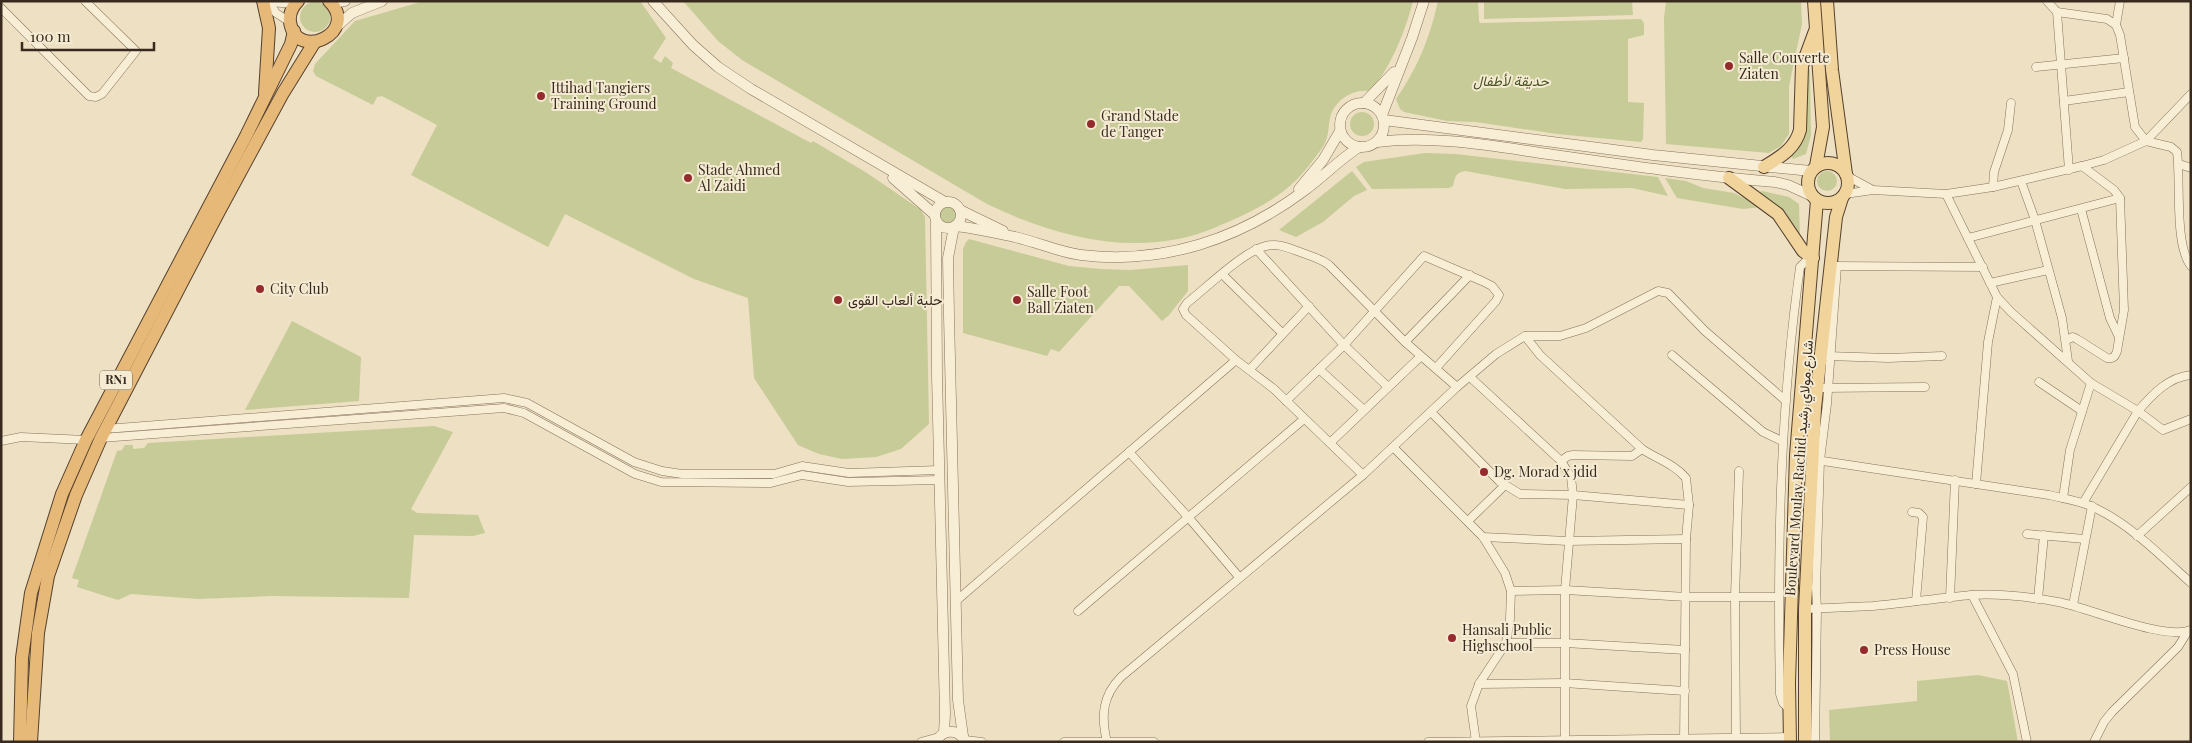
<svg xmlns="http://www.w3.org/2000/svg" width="2192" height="743" font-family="'Playfair Display',Vazirmatn,serif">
<rect width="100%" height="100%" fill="#ede0c3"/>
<g fill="#c6cb97">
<polygon points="424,1 640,1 666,38 653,58 661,63 665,56 673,63 671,68 811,143 813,141 867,173 921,210 925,217 929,424 901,449 876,457 842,459 819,454 798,445 754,378 748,298 694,279 565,214 548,247 411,175 437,125 382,96 377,97 373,105 316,76 313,71 315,64 355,21"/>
<path d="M683 1H1413C1407 26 1389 75 1368 91 1352 89 1334 101 1330 118 1328 128 1329 135 1324 145 1315 158 1305 172 1293 183 1275 200 1251 212 1228 222 1212 229 1195 236 1178 239 1113 252 1045 232 987 204L742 60 718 41Z"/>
<path d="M1438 1H1478L1479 21 1480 23 1641 19 1644 23V35L1628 39V102L1644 103 1643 139 1641 142 1557 134 1476 122 1447 121 1404 112 1400 109 1396 99C1417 69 1430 38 1438 1Z"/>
<polygon points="1484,1 1632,1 1633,15 1484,19"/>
<polygon points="1666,1 1801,1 1802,24 1789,86 1789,134 1781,146 1769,153 1666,144 1664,18"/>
<circle cx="315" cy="17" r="15"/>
<polygon points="1808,68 1810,70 1811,135 1806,154 1793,159 1791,155"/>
<circle cx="1362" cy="124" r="12"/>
<path d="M1425 153 1455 154 1658 177 1668 196 1632 188 1565 189 1465 171C1455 173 1455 177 1453 186L1449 188 1372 189 1356 167 1364 162Z"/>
<circle cx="1827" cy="181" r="10"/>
<polygon points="1352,171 1367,190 1354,196 1323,222 1296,237 1279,230"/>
<polygon points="1665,178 1686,181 1703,188 1734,193 1761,207 1743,209 1677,198"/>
<polygon points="1762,191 1789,197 1799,204 1800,241 1758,193"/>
<circle cx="948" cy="215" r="10"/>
<polygon points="969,239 1069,266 1101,269 1130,270 1188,265 1188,291 1169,315 1162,321 1129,286 1119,286 1059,352 1051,349 1047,356 963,333 963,249 966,242"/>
<polygon points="292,321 361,357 359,401 245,410"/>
<polygon points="434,426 453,432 411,509 417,513 478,515 485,533 473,536 414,535 409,598 272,596 198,599 131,594 118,600 77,587 79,580 72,578 117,451 122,450 125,445 133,445 133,449 144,448 148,443"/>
<polygon points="1978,675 2007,681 2018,742 1830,742 1829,710 1917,701 1917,681"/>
</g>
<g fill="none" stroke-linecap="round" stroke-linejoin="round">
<defs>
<g id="minor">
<polyline points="268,1 276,13 290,22"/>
<polyline points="2047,1 2057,12 2069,170"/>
<polyline points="268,2 295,4"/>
<polyline points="1,8 89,96 96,97 102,94 136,51 85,1"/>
<path d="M2057 12 2107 19 2116 25 2120 35 2135 127 2146 141 2171 147 2177 152C2181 180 2174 245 2191 266"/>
<polyline points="2116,25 2120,1"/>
<polyline points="2036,67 2124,58"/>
<polyline points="2064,101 2129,92"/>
<polyline points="2179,164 2191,168"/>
<polyline points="1847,176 1871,189"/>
<polyline points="2021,181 2035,220 2062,318 2068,361"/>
<polyline points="1993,187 1994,172 2008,130 2011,103"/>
<polyline points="1845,194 1873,190 1946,194 1993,187 2082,166 2104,160 2146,141 2191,94"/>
<path d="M1946 194 1997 297 2011 312 2091 383 2138 411C2152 395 2168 377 2191 375"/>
<polyline points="2081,209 2110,318 2119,337"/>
<polyline points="1968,238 2120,198"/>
<polyline points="1256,249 1344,345 1388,387"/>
<polyline points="1833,266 1983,267"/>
<polyline points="1222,274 1282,333"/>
<polyline points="1990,283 2048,270"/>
<path d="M1525 336 1540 355 1642 449C1657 459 1674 464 1686 478L1689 505 1686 539 1684 742"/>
<path d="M2066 340 2073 337 2077 339 2107 358C2113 359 2115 357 2117 351L2124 310 2120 198 2114 190 2082 166"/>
<polyline points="1405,342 1470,275"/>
<polyline points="1672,355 1763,432 1782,441"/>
<polyline points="1827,356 1888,358 1942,356"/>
<polyline points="1250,369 1309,306"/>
<polyline points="1319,369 1364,410"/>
<polyline points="1470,377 1561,461 1571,477 1573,495 1565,590 1565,742"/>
<polyline points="2039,382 2082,411"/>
<polyline points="1822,388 1925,387"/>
<polyline points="1286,401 1344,345 1424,256 1482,281 1492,286 1499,295 1496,301 1436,368"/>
<polyline points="1431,412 1499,481 1520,494 1573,495 1689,505"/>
<polyline points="105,429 504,398 527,403 634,462 662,471 682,474 774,474 802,466 849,473 939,470"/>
<polyline points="101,438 504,408 524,413 635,474 661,482 771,483 802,475 848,482 940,480"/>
<polyline points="1,441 21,437 86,440"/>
<polyline points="1330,443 1420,357"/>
<polyline points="1393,447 1483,537 1505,573 1511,591 1510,619 1506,643 1479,684 1471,706 1476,742"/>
<polyline points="1129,452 1189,518 1239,577"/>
<path d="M1816 460 2049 495C2065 499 2083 501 2097 509 2132 526 2162 557 2191 583"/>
<polyline points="1561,461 1568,456 1573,455 1632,456 1642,449"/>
<path d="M1363 475 1274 389 1236 360 1186 315 1183 309 1187 303C1206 288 1244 251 1266 246 1278 243 1289 248 1300 252 1310 256 1320 258 1329 265L1405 342 1457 387"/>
<polyline points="1976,484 1988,342 1997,297"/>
<polyline points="2063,498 2070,450 2091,383"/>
<polyline points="2083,503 2138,411 2163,430 2191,419"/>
<polyline points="1912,512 1919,513 1923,517 1916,601"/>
<polyline points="1468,521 1504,486"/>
<polyline points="2027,534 2085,539"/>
<polyline points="2137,536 2191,487"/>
<polyline points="1483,537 1568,541 1686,539"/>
<polyline points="1511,591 1565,590 1687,597 1778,597"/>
<polyline points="1972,595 2013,674 2027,742"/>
<polyline points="1950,598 1955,480"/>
<polyline points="2038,599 2044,535"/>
<polyline points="956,601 1236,360"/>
<polyline points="2073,605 2092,506"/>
<path d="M1805 609C1827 608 1850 607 1873 606 1906 603 1939 598 1971 595 2000 593 2031 597 2058 602 2090 608 2164 641 2191 630"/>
<polyline points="1078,611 1304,419"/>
<polyline points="1506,643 1565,643 1685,650"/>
<polyline points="1479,684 1564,683 1685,691"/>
<path d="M1789 709 1783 703 1780 694C1777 551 1780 408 1800 267L1806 261 1813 260"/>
<polyline points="965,740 982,742"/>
<polyline points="921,742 939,737"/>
<polyline points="1064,742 1154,742"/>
<path d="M1107 742C1101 717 1102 696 1121 677L1363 475 1457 387 1496 354 1525 336H1560L1586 328 1658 291 1668 293 1705 331 1786 401"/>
<polyline points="1428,742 1790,737"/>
<polyline points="1736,742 1735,597 1739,471"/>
<polyline points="1815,742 1817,609 1816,588 1820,460 1827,404 1837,266"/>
<polyline points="2094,742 2104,722 2112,712 2178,647 2188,631"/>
</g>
<g id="tertiary">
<polyline points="653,1 693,45 718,67 751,89 945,202"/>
<polyline points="332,3 345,1"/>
<polyline points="335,28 352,13 382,1"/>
<circle cx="1362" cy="125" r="22"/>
<polyline points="1364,103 1394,72"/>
<polyline points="1382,115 1412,38 1424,1"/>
<polyline points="1384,120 1653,155 1811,171"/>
<path d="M1377 142C1434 135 1492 146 1548 154 1624 165 1699 176 1775 182L1788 185 1812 196"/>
<polyline points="893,178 935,215"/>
<polyline points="1299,189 1323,160 1340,131"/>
<circle cx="948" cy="215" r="13"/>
<polyline points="960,210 1003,231"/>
<polyline points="936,223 937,375 945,714 944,733"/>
<path d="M955 226C975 228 995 233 1015 237 1037 242 1058 252 1081 255 1163 265 1240 239 1305 190 1324 176 1339 160 1359 147"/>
<polyline points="954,227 948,258 949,316 958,700 963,736"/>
<path d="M936 742C942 730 955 728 964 739"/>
</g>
<g id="primary">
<polyline points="1814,1 1823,127 1816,166"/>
<polyline points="1827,1 1832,70 1846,174"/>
<circle cx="1828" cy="183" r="20"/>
<path d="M1764 167C1780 157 1795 149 1800 130L1802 66 1815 31"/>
<polyline points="1729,178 1778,214 1803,251 1813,258"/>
<polyline points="1790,742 1789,683 1796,455 1817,200"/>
<polyline points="1805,742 1805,609 1815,408 1836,217 1842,198"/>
</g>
<g id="trunk">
<polyline points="263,1 269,28 265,93"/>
<path d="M298 1C292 7 289 14 290 22 296 63 361 32 329 1"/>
<polyline points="20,742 22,658 31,593 62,494 86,440 246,136 291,44 294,31"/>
<polyline points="31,742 38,633 48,576 76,495 101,438 217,215 283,93 314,43"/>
</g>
</defs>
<use href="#minor" stroke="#87725a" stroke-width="9"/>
<use href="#tertiary" stroke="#87725a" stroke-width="11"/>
<use href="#primary" stroke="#55402e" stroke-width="14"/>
<use href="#trunk" stroke="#55402e" stroke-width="14"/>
<use href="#minor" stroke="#f8eed6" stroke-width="8"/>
<use href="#tertiary" stroke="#f8eed6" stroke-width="10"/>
<use href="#primary" stroke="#f0d49c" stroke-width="12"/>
<use href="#trunk" stroke="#e6b978" stroke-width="12"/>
</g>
<g fill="#952b2d" stroke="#f5ebd3" stroke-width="2">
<circle cx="1729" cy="66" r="5"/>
<circle cx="541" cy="96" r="5"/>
<circle cx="1091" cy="124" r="5"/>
<circle cx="688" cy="178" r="5"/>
<circle cx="260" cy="289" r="5"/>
<circle cx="838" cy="300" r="5"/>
<circle cx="1017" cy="300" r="5"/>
<circle cx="1484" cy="472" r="5"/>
<circle cx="1452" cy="638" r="5"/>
<circle cx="1864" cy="650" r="5"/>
</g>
<g text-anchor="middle" stroke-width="4" stroke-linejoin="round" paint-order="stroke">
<rect fill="#f5ebd3" stroke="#716454" stroke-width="1" x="100" y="370.5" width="32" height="19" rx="4"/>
<g font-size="12" font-weight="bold" fill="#382a1e">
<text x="116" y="384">RN1</text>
</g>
<g font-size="14" fill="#382a1e" stroke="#f5ebd3" text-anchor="start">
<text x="1739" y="63">Salle Couverte<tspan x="1739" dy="16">Ziaten</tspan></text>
<text x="551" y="93">Ittihad Tangiers<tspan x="551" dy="16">Training Ground</tspan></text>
<text x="1101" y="121">Grand Stade<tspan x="1101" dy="16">de Tanger</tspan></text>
<text x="698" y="175">Stade Ahmed<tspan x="698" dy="16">Al Zaidi</tspan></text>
<text x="270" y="294">City Club</text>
<text x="1027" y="297">Salle Foot<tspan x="1027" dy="16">Ball Ziaten</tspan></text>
<text x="848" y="305">حلبة ألعاب القوى</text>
<text x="1494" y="477">Dg. Morad x jdid</text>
<text x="1462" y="635">Hansali Public<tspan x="1462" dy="16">Highschool</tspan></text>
<text x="1874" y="655">Press House</text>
</g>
<g font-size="14" font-style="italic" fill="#495425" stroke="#f5ebd3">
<text x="1511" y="86">حديقة لأطفال</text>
</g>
<g font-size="14" fill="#382a1e" stroke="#f5ebd3">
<text transform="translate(1799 468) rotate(-86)" y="5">Boulevard Moulay Rachid شارع مولاي رشيد</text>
</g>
</g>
<rect width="2192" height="743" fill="none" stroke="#382a1e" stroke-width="5"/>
<path d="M22 42v8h132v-8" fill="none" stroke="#382a1e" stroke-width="2.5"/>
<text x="30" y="42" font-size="15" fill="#382a1e" stroke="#f5ebd3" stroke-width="4" paint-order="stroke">100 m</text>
</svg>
